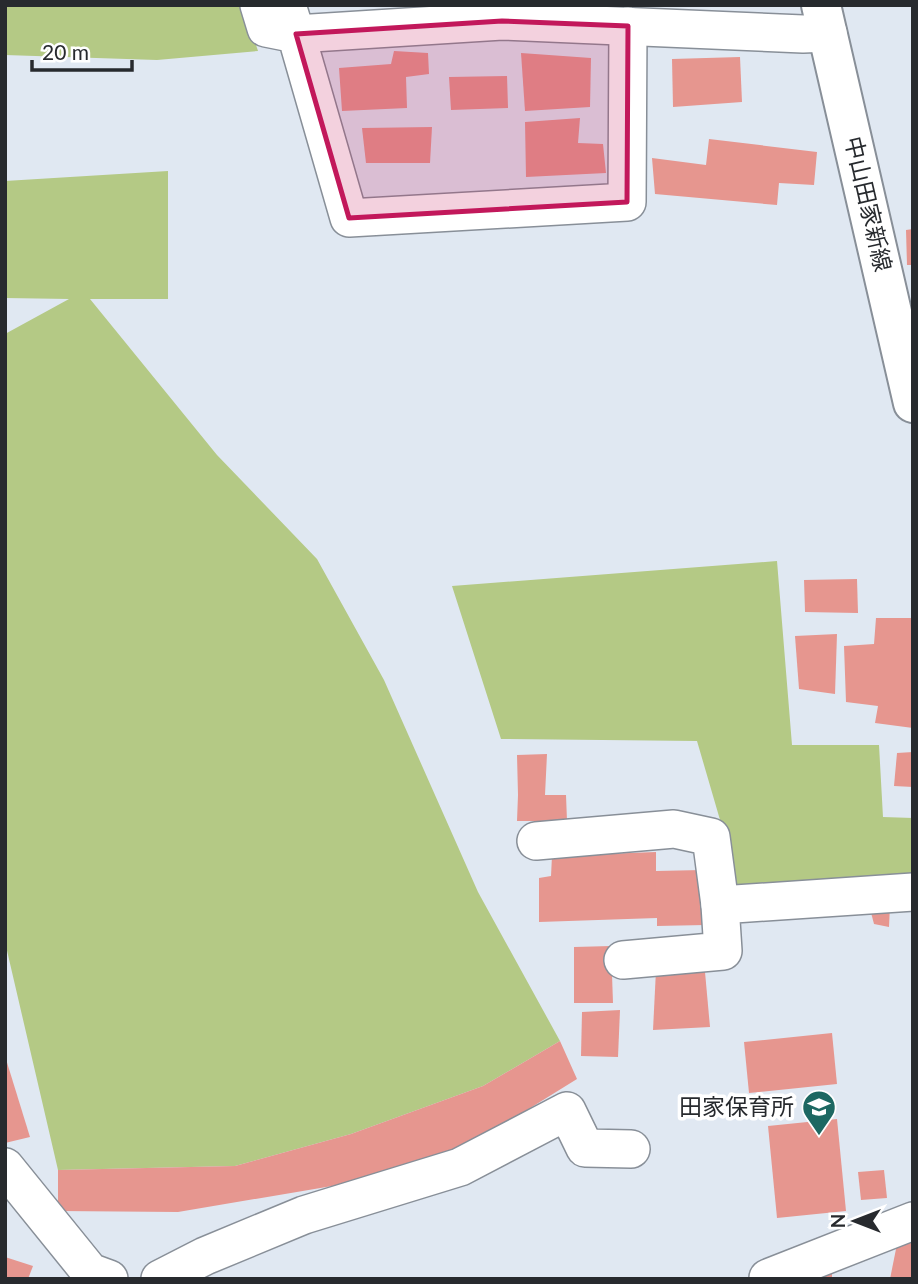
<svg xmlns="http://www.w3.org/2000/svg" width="918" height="1284" viewBox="0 0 918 1284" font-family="Lato,'Noto Sans JP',sans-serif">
<rect width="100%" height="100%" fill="#e0e8f2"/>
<g fill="#b4c985">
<path d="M 5,5 L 243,5 L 258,51 L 157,60 L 5,55 Z"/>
<path d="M 168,171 L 168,299 L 90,299 L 217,455 L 317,559 L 384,680 L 478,892 L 560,1041 L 483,1086 L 351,1134 L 235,1166 L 58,1170 L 5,942 L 5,334 L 69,299 L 5,298 L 5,181 Z"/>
<path d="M 777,561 L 792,745 L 879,745 L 883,817 L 913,818 L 913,878 L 735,888 L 725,837 L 697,741 L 501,739 L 452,586 Z"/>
</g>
<g fill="#e6968f">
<path d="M 394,51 L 428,53 L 429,74 L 406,77 L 407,108 L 342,111 L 339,68 L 391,64 Z"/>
<path d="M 521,53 L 591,58 L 590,107 L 525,111 Z"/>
<path d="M 740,57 L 742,102 L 673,107 L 672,59 Z"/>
<path d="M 507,76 L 508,108 L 451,110 L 449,77 Z"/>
<path d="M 580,118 L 578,143 L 603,144 L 606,173 L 526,177 L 525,122 Z"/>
<path d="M 432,127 L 430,163 L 366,163 L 362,128 Z"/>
<path d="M 709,139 L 817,152 L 814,185 L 779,183 L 777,205 L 655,194 L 652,158 L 706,165 Z"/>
<path d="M 913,229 L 913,265 L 907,265 L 906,230 Z"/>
<path d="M 857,579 L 858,613 L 805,612 L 804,580 Z"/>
<path d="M 876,618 L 913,618 L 913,728 L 875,723 L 878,706 L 846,702 L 844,646 L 874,644 Z"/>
<path d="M 837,634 L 835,694 L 799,689 L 795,636 Z"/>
<path d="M 913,752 L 913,787 L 894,786 L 897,753 Z"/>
<path d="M 547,754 L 545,795 L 566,795 L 567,821 L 517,821 L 518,795 L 517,755 Z"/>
<path d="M 656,852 L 656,871 L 702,870 L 705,925 L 657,926 L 657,918 L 539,922 L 539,878 L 551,876 L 552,856 Z"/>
<path d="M 869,905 L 890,905 L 889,927 L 874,924 Z"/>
<path d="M 611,946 L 613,1003 L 574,1003 L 574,947 Z"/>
<path d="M 656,970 L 705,972 L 710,1027 L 653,1030 Z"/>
<path d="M 620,1010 L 618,1057 L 581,1056 L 582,1012 Z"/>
<path d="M 832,1033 L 837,1084 L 749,1093 L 744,1042 Z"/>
<path d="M 560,1041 L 577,1079 L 474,1143 L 344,1184 L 178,1212 L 58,1211 L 58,1170 L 235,1166 L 351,1134 L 483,1086 Z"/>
<path d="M 5,1056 L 30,1137 L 5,1143 Z"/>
<path d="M 837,1119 L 846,1211 L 777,1218 L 768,1126 Z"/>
<path d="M 884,1170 L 887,1198 L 861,1200 L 858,1172 Z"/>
<path d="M 913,1231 L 913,1279 L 890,1279 L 898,1239 Z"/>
<path d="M 5,1257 L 33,1266 L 28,1279 L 5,1279 Z"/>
<path d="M 832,1273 L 832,1279 L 798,1279 Z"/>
</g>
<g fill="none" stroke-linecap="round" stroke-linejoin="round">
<g stroke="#888f98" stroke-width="40">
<g id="street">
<path d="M 259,5 L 266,28 L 296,34 L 349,218 L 627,202 L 628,26"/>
<path d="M 287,5 L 296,34 L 502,21 L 803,34 L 828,33"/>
<path d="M 536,841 L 674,829 L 711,837 L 720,905"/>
<path d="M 623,960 L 723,951 L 720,905 L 913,892"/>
<path d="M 5,1167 L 90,1272 L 109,1279"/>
<path d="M 768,1278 L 913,1221"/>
<path d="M 160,1279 L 205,1256 L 304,1215 L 460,1167 L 567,1111 L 585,1148 L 631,1149"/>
</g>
</g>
<g stroke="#888f98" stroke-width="42">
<path id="secondary" d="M 821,5 L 913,403"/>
</g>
<use href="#street" stroke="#fff" stroke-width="37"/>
<use href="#secondary" stroke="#fff" stroke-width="38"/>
</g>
<path fill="#c2185b" fill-opacity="0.2" stroke="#c2185b" stroke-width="5" stroke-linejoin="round" d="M 502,21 L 628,26 L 627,202 L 349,218 L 296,34 Z"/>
<defs>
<g id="school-pin" transform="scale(1.75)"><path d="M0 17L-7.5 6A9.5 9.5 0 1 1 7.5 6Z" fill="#1d6862" stroke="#fff"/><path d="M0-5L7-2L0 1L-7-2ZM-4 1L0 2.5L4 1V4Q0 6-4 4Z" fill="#fff"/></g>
</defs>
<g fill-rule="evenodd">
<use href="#school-pin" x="819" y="1107"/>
</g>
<g text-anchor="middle" stroke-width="7" stroke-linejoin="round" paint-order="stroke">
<g font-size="23" fill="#272a2e" stroke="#fff">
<text transform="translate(868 204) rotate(77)" y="8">中山田家新線</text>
</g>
<g font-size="23" fill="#272a2e" stroke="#fff" text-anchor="end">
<text x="794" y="1115">田家保育所</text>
</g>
</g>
<rect width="918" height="1284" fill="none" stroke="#272a2e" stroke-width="14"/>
<g transform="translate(855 1221) rotate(270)" stroke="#ffffff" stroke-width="5" paint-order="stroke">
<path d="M0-5L12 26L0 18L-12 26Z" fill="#272a2e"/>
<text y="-10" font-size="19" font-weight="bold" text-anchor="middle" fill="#272a2e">N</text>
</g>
<path d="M32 60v10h100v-10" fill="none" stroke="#272a2e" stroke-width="3.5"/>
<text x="42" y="60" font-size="21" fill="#272a2e" stroke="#ffffff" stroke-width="5" paint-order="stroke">20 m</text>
</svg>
